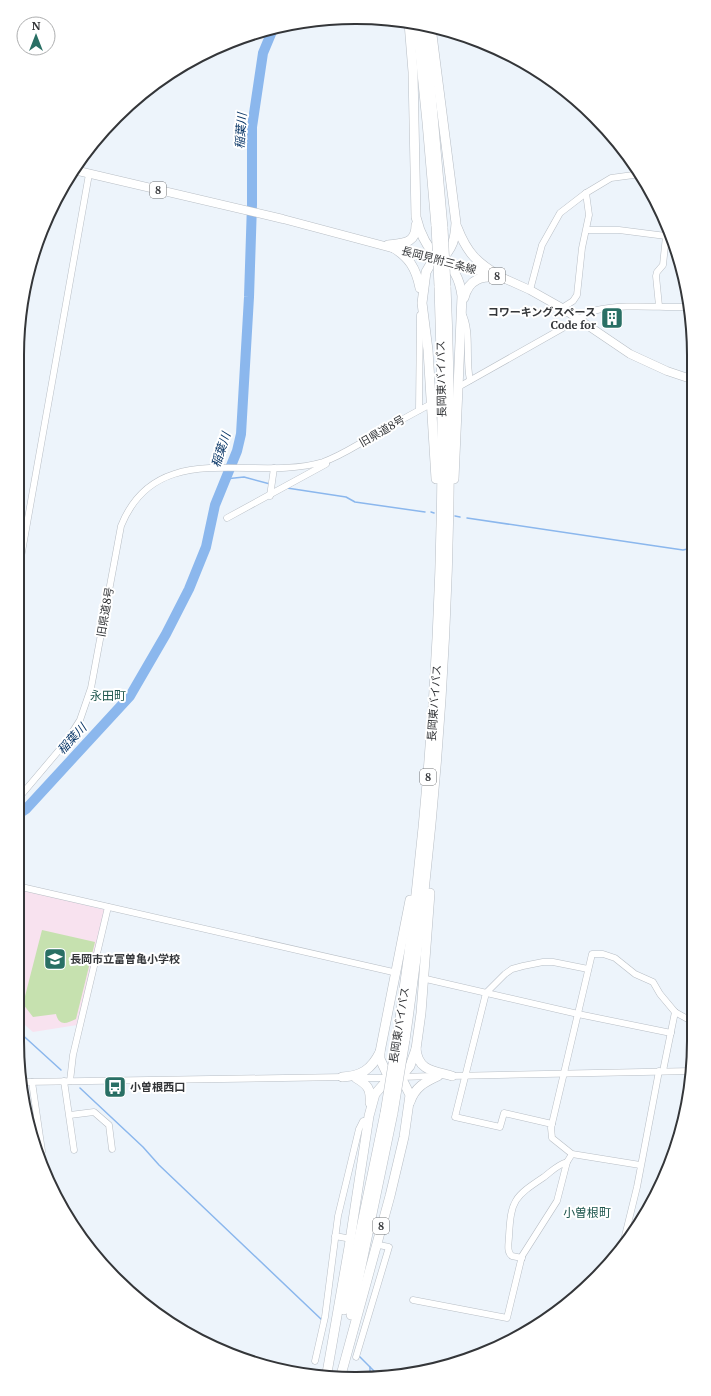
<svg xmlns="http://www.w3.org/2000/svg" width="711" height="1396" viewBox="0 0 711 1396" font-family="Merriweather,'Noto Sans JP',serif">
<rect width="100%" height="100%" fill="#edf4fb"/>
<path fill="#f8e2ef" d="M 17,888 L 105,910 L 77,1025 L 33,1032 L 17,1018 Z"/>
<path fill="#c6e1af" d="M 42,930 L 95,942 L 76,1019 C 66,1024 59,1026 56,1014 L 33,1017 L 23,1004 Z"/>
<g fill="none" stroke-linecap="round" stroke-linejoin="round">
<g stroke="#8bb7ed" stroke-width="1.5">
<path d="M 225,479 L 244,477 L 270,484"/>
<path d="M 287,488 L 346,497 L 355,502 L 425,512"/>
<path d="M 431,512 L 434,513"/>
<path d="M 455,516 L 460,517"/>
<path d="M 467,518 L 649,545 L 683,550 L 692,548"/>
<path d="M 17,1030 L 61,1070"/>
<path d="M 80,1088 L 143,1147 L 159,1165 L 322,1320"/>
<path d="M 358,1355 L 381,1378"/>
<path d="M 370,1367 L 370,1378"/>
</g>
<path stroke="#8bb7ed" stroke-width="10" d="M 17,815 L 26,809 L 130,696 L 166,634 L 189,589 L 206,547 L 215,505 L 237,451 L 241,434 L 249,297 L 252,204 L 252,127 L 263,53 L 273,29"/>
<g stroke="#b8bec5" stroke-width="7">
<g id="minor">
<path d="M 587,230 L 619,230 L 666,236 L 669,230"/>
<path d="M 530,290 L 542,245 L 560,213 L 586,193 L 611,178 L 641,174"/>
<path d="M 659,306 L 656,276 L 657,272 L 663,265 L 666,236"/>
<path d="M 562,308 L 573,301 L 577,295 L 582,248 L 589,215 L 586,193"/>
<path d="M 462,313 C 472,332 465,358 470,380"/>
<path d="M 462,385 L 593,311 C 625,303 658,308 690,307"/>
<path d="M 419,410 L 420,315"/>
<path d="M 270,496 L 274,468"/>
<path d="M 227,518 L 326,464"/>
<path d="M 17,580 L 89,174"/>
<path d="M 17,800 L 66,742 L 80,720 L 91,688 L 121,526 C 157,436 253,483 323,462 C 338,457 352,448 366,440 C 387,428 408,416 429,405"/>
<path d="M 17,886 L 393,972"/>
<path d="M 426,979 L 578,1014 L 671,1033"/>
<path d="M 663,1071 L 675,1012"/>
<path d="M 450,1076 L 692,1071"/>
<path d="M 400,1077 L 434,1076"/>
<path d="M 356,1078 L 390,1078"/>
<path d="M 64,1081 L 74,1150"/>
<path d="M 70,1081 L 73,1055 L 108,907"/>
<path d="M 24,1082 L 344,1077"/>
<path d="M 32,1082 L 42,1151"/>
<path d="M 70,1115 L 94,1112 L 109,1125 L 112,1149"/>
<path d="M 552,1124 L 504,1113 L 500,1127 L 455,1117 L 486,993 L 505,974 L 512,969 L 523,966 L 543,962 L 553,962 L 588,969"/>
<path d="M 640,1165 L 572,1154 L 552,1138 L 551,1128 L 592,954 L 603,954 L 615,958 L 635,974 L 653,982 L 660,994 L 675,1012 L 693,1022"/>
<path d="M 335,1236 L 346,1238"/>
<path d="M 624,1240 L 637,1187 L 659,1071"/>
<path d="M 522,1258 L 512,1256 C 506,1252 509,1242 509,1236 C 511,1200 514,1197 544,1177 C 552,1171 557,1165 567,1162"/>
<path d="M 413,1300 L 507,1318 L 522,1256 L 557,1201 L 567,1162 L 572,1154"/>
<path d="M 356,1357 L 389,1247 L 379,1245"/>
<path d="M 315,1361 L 325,1317 L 338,1216 L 359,1129 L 363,1121 L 368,1121"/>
</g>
</g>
<g stroke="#b8bec5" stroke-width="9">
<path id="major" d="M 74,170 L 283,219 L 501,277 L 530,290 L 562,308 L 630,354 L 667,371 L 691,379"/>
</g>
<g stroke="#b8bec5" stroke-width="10">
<g id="highway">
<path d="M 409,23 L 413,72 L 416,217 C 420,234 426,247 439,259 L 430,265 L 426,272 L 422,303 L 428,350 L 436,479"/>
<path d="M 417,24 L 427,122 L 436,226"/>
<path d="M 425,26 L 443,228"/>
<path d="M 431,27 L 456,223 C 455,239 453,248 441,260 C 455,267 460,281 462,296 L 454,479"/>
<path d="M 457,227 C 467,253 477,263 501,277"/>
<path d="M 388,245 C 403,243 416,244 416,225"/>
<path d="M 392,247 C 409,257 416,268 420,288"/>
<path d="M 464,298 C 469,278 482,276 500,277"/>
<path d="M 397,1039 C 434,790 449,538 439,286"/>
<path d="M 405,1040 C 441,791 457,538 446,286"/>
<path d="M 416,1049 C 418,1071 434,1071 452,1076"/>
<path d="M 342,1077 C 361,1076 371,1070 380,1052"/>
<path d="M 356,1078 C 368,1085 371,1089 370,1103"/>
<path d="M 410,1102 C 415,1087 425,1082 438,1076"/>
<path d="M 344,1310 L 385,1113"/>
<path d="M 351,1315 L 393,1113"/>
<path d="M 327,1373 L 349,1247 L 369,1116 L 375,1094 L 389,1078 L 380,1059 L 380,1052 L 410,900"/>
<path d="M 341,1375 L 390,1196 L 404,1137 L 410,1095 L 401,1077 L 410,1066 L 416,1049 L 421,1013 L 430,893"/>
</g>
</g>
<use href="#minor" stroke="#fff" stroke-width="6"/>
<use href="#major" stroke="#fff" stroke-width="8"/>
<use href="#highway" stroke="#fff" stroke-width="9"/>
<g stroke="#b8bec5" stroke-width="10" stroke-linecap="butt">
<g id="highway-bridge">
<path d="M 436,226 L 439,286"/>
<path d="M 443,228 L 446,286"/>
<path d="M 385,1113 L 397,1039"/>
<path d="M 393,1113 L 405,1040"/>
</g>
</g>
<use href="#highway-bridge" stroke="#fff" stroke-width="9"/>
</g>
<defs>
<g id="building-square" transform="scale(1.15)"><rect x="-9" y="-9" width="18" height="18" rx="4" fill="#296f64" stroke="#fff"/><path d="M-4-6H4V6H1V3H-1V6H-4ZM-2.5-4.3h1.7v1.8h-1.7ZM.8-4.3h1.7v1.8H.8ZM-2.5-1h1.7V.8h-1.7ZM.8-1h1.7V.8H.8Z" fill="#fff"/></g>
<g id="school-square" transform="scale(1.15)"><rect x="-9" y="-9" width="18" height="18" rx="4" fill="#296f64" stroke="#fff"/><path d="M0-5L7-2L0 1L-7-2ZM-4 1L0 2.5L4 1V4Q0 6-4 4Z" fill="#fff"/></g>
<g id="bus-square" transform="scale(1.15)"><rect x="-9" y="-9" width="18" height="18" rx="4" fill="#296f64" stroke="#fff"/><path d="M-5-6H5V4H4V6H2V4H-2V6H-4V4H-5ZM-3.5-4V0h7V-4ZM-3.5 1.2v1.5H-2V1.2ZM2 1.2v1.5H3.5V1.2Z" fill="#fff"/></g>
</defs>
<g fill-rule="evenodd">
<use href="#building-square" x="612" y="318"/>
<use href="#school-square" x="55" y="959"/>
<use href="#bus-square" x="115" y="1087"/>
</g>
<g text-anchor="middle" stroke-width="4" stroke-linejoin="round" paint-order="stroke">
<g fill="#fff" stroke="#717274" stroke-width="1">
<rect x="150" y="182" width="16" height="16" rx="3"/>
<rect x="489" y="268" width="16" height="16" rx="3"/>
<rect x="420" y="769" width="16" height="16" rx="3"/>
<rect x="373" y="1218" width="16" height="16" rx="3"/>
</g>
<g font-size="10" font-weight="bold" fill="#343639">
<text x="158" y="194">8</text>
<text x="497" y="280">8</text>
<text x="428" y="781">8</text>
<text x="381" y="1230">8</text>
</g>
<g font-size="11" fill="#343639" stroke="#fff">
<text transform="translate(439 260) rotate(15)" y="4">長岡見附三条線</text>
<text transform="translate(441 379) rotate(-91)" y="4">長岡東バイパス</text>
<text transform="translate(382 431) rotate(-30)" y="4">旧県道8号</text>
<text transform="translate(105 612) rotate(-80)" y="4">旧県道8号</text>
<text transform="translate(434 703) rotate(-86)" y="4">長岡東バイパス</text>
<text transform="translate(399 1025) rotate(-81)" y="4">長岡東バイパス</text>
</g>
<g font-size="11" font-weight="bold" fill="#343639" stroke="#fff" text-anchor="start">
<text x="596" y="316" text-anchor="end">コワーキングスペース<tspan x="596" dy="13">Code for</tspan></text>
<text x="70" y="963">長岡市立富曽亀小学校</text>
<text x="130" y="1091">小曽根西口</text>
</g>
<g font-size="12" font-style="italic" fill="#093667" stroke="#fff">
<text transform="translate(241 131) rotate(-86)" y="4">稲葉川</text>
<text transform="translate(221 450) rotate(-72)" y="4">稲葉川</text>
<text transform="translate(72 739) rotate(-47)" y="4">稲葉川</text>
</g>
<g font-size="12" fill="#1d554c" stroke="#fff">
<text x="108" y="700">永田町</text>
<text x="587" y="1217">小曽根町</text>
</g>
</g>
<path d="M0 0H711V1396H0ZM355 24H356A331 331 0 0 1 687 355V1041A331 331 0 0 1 356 1372H355A331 331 0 0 1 24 1041V355A331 331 0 0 1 355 24Z" fill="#fff" fill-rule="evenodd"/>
<path fill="none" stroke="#343639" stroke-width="2" d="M355 24H356A331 331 0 0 1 687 355V1041A331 331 0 0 1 356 1372H355A331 331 0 0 1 24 1041V355A331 331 0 0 1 355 24Z"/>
<g transform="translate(36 36)"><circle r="19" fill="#ffffff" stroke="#aeafb0"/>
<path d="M0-3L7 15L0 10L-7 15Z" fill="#296f64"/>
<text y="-6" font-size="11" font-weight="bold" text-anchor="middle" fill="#343639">N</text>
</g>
</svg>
